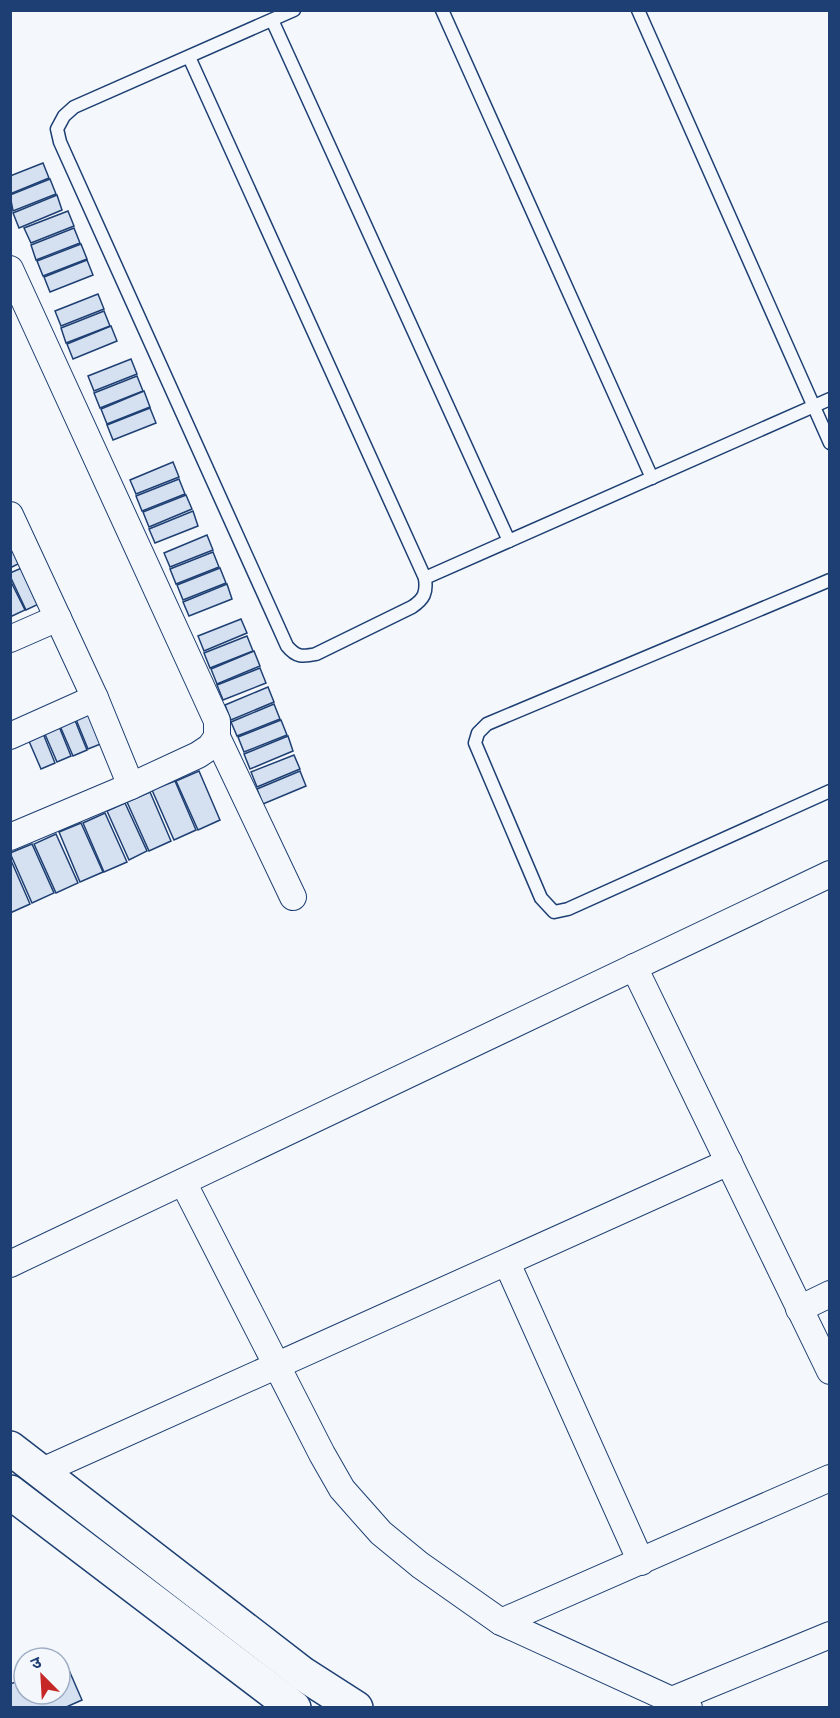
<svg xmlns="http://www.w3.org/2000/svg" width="840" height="1718" viewBox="0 0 840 1718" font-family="Montserrat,'Noto Sans Devanagari',sans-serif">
<rect width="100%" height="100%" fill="#f4f7fb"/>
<g fill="#d5e0f0" stroke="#1d3f73" stroke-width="1.5">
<path d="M 43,163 L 49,178 L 10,194 L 10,176 Z"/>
<path d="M 50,179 L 56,194 L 13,211 L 10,195 Z"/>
<path d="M 57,195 L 62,210 L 19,228 L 13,213 Z"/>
<path d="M 68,211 L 74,226 L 31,243 L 24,228 Z"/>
<path d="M 74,228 L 80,243 L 36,260 L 31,245 Z"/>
<path d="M 81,244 L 87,259 L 43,276 L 37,261 Z"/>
<path d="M 87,260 L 93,275 L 50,292 L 44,277 Z"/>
<path d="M 98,294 L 104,309 L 61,326 L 55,311 Z"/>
<path d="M 104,311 L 110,326 L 66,343 L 61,328 Z"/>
<path d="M 111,326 L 117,341 L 73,359 L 67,344 Z"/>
<path d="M 131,359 L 137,374 L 94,391 L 88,376 Z"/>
<path d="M 137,376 L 143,391 L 100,408 L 94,393 Z"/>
<path d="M 144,391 L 150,407 L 107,424 L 101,409 Z"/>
<path d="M 150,408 L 156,423 L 113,440 L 107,425 Z"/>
<path d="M 173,462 L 179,477 L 136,494 L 130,480 Z"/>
<path d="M 179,479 L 185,494 L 142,511 L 136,496 Z"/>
<path d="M 186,495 L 192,509 L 149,527 L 143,512 Z"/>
<path d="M 193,511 L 198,526 L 155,543 L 149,529 Z"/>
<path d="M 207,535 L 213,550 L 170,567 L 164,553 Z"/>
<path d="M 10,539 L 22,562 L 10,568 Z"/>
<path d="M 213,552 L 219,567 L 176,584 L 170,569 Z"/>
<path d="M 24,567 L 41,603 L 26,610 L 10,576 L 10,573 Z"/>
<path d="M 220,568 L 226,583 L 183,600 L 177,585 Z"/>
<path d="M 10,580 L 25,610 L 10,617 Z"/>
<path d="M 227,584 L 232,599 L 189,616 L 183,602 Z"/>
<path d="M 241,619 L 247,633 L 204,651 L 198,636 Z"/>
<path d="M 247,636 L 253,651 L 210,668 L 204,653 Z"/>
<path d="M 254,651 L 260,666 L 217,684 L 211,669 Z"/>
<path d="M 260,668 L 266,683 L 223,700 L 217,685 Z"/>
<path d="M 268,687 L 274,702 L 231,720 L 225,705 Z"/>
<path d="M 274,704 L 280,719 L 237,736 L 231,722 Z"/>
<path d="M 88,706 L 103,743 L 88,749 L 73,712 Z"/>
<path d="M 72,713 L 87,750 L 73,756 L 57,719 Z"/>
<path d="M 56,719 L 71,756 L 57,762 L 41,725 Z"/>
<path d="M 281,720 L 287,735 L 244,752 L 238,737 Z"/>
<path d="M 40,726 L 55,763 L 41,769 L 25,732 Z"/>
<path d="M 288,736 L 293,751 L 250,769 L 244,754 Z"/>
<path d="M 294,755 L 300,769 L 257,787 L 251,772 Z"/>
<path d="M 199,771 L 220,820 L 198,830 L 176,781 Z"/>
<path d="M 300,771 L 306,786 L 263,804 L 257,789 Z"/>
<path d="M 175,781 L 196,830 L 174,840 L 152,790 Z"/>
<path d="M 150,792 L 171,841 L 149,851 L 127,802 Z"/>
<path d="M 125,803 L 147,851 L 129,860 L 107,811 Z"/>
<path d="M 105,813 L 127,862 L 104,872 L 83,823 Z"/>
<path d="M 81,823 L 103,872 L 80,882 L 59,832 Z"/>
<path d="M 56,834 L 78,883 L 56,893 L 34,844 Z"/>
<path d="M 32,844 L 54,893 L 32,903 L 10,853 Z"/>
<path d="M 10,858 L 30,904 L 10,913 Z"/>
<path d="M 65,1661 L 82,1700 L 64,1708 L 10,1708 L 10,1684 L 24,1679 L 24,1694 L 60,1694 L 60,1663 Z"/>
</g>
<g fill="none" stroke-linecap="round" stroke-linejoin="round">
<g stroke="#1d3f73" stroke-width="15">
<g id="service">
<path d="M 442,10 L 652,478"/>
<path d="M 638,10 L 830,443"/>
<path d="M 272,20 L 509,541"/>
<path d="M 189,57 L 425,578 C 427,593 424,599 412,607 L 316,654 C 302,657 296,657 287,646 L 60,142 L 57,129 L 64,116 L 74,107 L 294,10"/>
<path d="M 425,578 L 830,399"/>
<path d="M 830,580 L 487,724 L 478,733 L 475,743 L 541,898 L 554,912 L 568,909 L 830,791"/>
</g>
</g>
<g stroke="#1d3f73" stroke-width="28">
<g id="minor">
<path d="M 10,269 L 217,721 L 217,737 L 210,747 L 198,755 L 131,786 L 10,837"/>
<path d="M 10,515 L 95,698 L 131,786"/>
<path d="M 10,639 L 58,618"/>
<path d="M 10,736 L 95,698"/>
<path d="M 217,737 L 293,897"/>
<path d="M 634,967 L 830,1371"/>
<path d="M 183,1182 L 322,1454 L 342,1489 L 381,1533 L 420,1565 L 501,1622 L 689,1708"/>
<path d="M 507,1263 L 641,1562"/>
<path d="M 10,1264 L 830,874"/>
<path d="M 799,1309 L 830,1294"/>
<path d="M 42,1471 L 729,1162"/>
<path d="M 501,1622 L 830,1478"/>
<path d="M 672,1700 L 830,1635"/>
</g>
</g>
<g stroke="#1d3f73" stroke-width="36">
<g id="primary">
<path d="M 10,1448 L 303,1674 L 356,1708"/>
<path d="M 10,1492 L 294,1708"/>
</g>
</g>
<use href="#service" stroke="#f4f7fb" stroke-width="12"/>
<use href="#minor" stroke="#f4f7fb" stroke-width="26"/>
<use href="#primary" stroke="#f4f7fb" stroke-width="33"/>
</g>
<rect width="840" height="1718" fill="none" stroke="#1d3f73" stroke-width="24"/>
<g transform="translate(42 1676) rotate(336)"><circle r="28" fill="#f4f7fb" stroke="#9eadc5" stroke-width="1.5"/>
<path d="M0-4.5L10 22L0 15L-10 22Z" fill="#c62828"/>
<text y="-9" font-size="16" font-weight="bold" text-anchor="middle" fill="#1d3f73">उ</text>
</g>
</svg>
